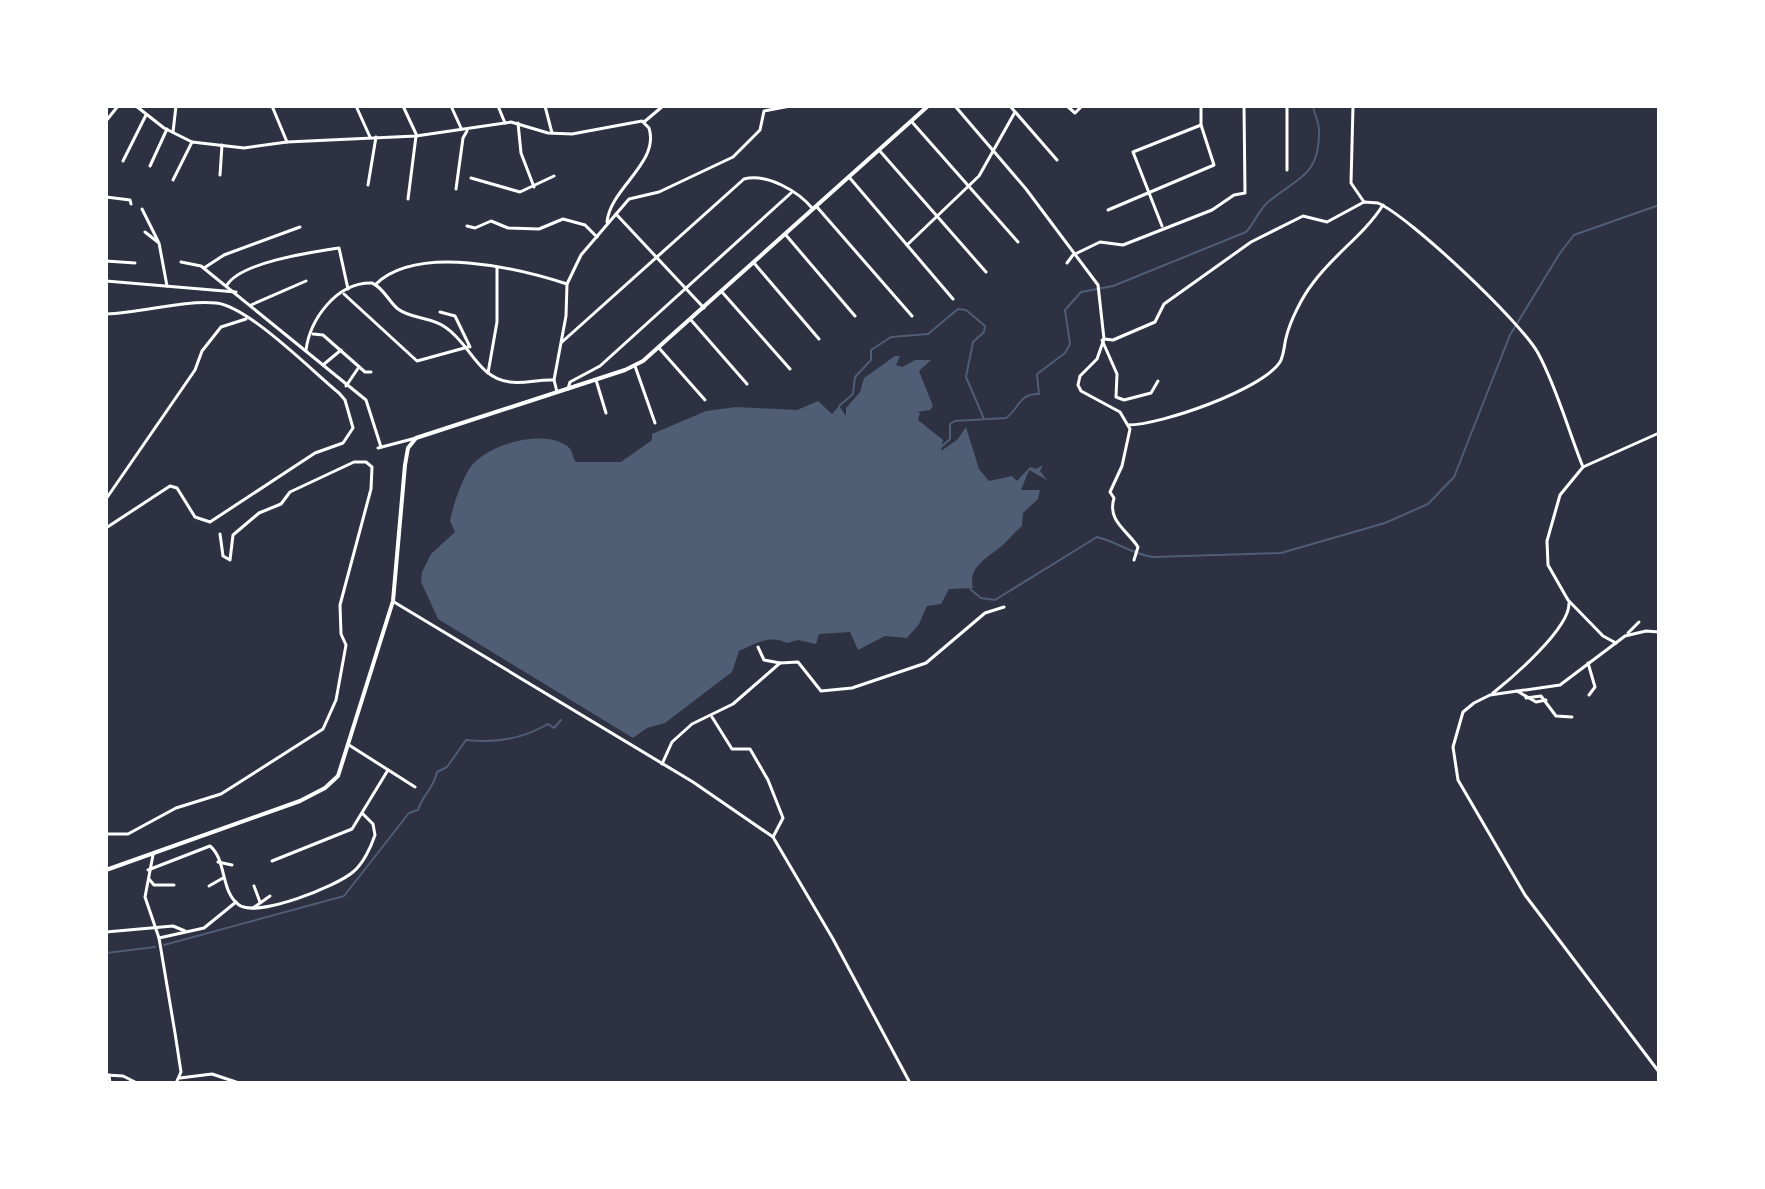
<svg xmlns="http://www.w3.org/2000/svg" width="1765" height="1189" viewBox="0 0 1765 1189" font-family="Rubik,sans-serif">
<rect width="100%" height="100%" fill="#2d3142"/>
<path fill="#4f5d75" d="M 895,356 L 900,356 L 896,365 L 902,367 L 915,360 L 931,360 L 919,371 L 933,406 L 930,410 L 917,412 L 920,413 L 918,420 L 943,440 L 941,451 L 958,439 L 966,427 L 979,469 L 989,481 L 1012,476 L 1017,481 L 1030,467 L 1036,469 L 1043,465 L 1040,471 L 1047,480 L 1029,470 L 1021,490 L 1040,490 L 1038,499 L 1023,513 L 1022,526 C 1013,533 1009,540 999,548 C 986,559 968,567 973,588 L 949,589 L 941,604 L 927,606 L 919,624 L 907,638 L 885,636 L 858,650 L 850,632 L 819,634 L 816,644 L 798,640 L 787,643 C 769,634 756,644 739,651 L 732,672 L 665,723 L 647,728 L 633,738 L 438,619 L 421,582 L 422,572 L 431,554 L 455,532 L 450,521 C 452,508 464,473 473,464 C 492,443 544,429 567,446 C 574,451 571,456 576,462 L 621,462 L 652,440 L 652,434 L 706,411 L 736,407 L 797,410 L 818,401 L 832,414 L 839,406 L 846,416 L 846,408 L 860,392 L 864,378 Z"/>
<g fill="none" stroke-linecap="round" stroke-linejoin="round">
<g stroke="#4f5d75" stroke-width="2">
<path d="M 839,406 L 853,394 L 855,377 L 871,360 L 871,350 L 891,337 L 928,334 L 958,309 L 966,310 L 985,326 L 984,332 L 973,342 L 966,377 L 984,419"/>
<path d="M 940,448 L 950,439 L 950,424 L 955,421 L 1006,418 C 1019,409 1019,393 1039,394 L 1037,374 L 1065,353 L 1070,344 L 1065,310 L 1081,292 L 1113,286 L 1246,232 C 1255,223 1257,212 1268,202 C 1298,177 1320,176 1319,130 C 1319,122 1314,114 1313,106"/>
<path d="M 970,589 L 981,598 L 995,600 L 1097,537 C 1118,542 1131,554 1153,557 L 1281,553 L 1385,523 L 1428,504 L 1454,477 L 1510,335 L 1560,253 L 1574,235 L 1659,205"/>
<path d="M 164,945 L 344,896 L 409,813 L 418,810 C 423,794 434,788 437,772 L 447,767 L 466,740 C 497,743 522,739 548,724 L 554,728 L 561,720"/>
<path d="M 106,953 L 155,947"/>
</g>
<g stroke="#fff" stroke-width="3">
<path d="M 136,106 L 164,128 L 192,142 L 244,148 L 287,142 L 416,136 L 511,122 L 548,133 L 572,134 L 642,121 L 649,128 C 660,163 610,188 607,222"/>
<path d="M 272,106 L 287,142"/>
<path d="M 356,106 L 370,137"/>
<path d="M 403,106 L 417,136"/>
<path d="M 451,106 L 461,128"/>
<path d="M 498,106 L 505,123"/>
<path d="M 545,106 L 552,133"/>
<path d="M 955,106 L 1026,189 L 1098,285 L 1104,339 L 1097,359 L 1080,376 L 1078,385 L 1081,391 L 1120,412 L 1130,429 L 1122,466 L 1110,492 L 1114,498 C 1107,521 1127,530 1138,547 L 1134,560"/>
<path d="M 1010,106 L 1057,160"/>
<path d="M 1067,106 L 1075,113 L 1082,106"/>
<path d="M 1287,106 L 1287,170"/>
<path d="M 1353,106 L 1351,183 L 1364,202"/>
<path d="M 106,121 L 118,106"/>
<path d="M 644,122 L 663,106"/>
<path d="M 912,122 L 1018,242"/>
<path d="M 518,123 L 521,153 L 534,187"/>
<path d="M 173,132 L 176,106"/>
<path d="M 879,150 L 986,272"/>
<path d="M 123,161 L 146,115"/>
<path d="M 150,166 L 167,129"/>
<path d="M 220,175 L 222,145"/>
<path d="M 849,177 L 953,299"/>
<path d="M 471,178 L 520,192 L 554,176"/>
<path d="M 173,180 L 192,142"/>
<path d="M 368,185 L 376,137"/>
<path d="M 456,189 L 463,138 L 467,131"/>
<path d="M 106,197 L 130,200 L 131,204"/>
<path d="M 408,199 L 416,136"/>
<path d="M 817,207 L 912,316"/>
<path d="M 142,209 L 158,241"/>
<path d="M 1108,210 L 1214,165 L 1201,125 L 1201,106"/>
<path d="M 616,214 L 704,308"/>
<path d="M 467,226 L 475,228 L 491,221 L 508,228 L 539,229 L 563,219 L 585,225 L 597,237"/>
<path d="M 1162,226 L 1133,152 L 1201,125"/>
<path d="M 145,232 L 159,243 L 167,286"/>
<path d="M 785,234 L 855,316"/>
<path d="M 907,245 L 979,176 L 1015,112"/>
<path d="M 106,261 L 135,263"/>
<path d="M 181,262 L 201,266 L 366,400 L 381,447"/>
<path d="M 754,263 L 819,339"/>
<path d="M 1067,263 L 1073,255 L 1100,242 L 1123,245 L 1212,210 L 1234,195 L 1245,193 L 1244,106"/>
<path d="M 204,268 L 224,255 L 300,227"/>
<path d="M 106,281 L 236,292"/>
<path d="M 376,284 C 418,244 517,268 567,284"/>
<path d="M 227,285 C 241,262 313,252 339,248 L 348,289"/>
<path d="M 722,292 L 790,369"/>
<path d="M 344,294 L 417,361 L 468,347"/>
<path d="M 251,305 L 306,281"/>
<path d="M 440,312 L 455,316 L 470,347"/>
<path d="M 106,314 C 142,313 181,300 216,303 C 248,306 312,371 339,393 L 345,400 L 353,428 L 343,443 L 315,453 L 210,522 L 195,517 L 177,488 L 170,486 L 106,528"/>
<path d="M 691,320 L 747,384"/>
<path d="M 313,334 L 323,335 L 365,372 L 371,372"/>
<path d="M 1104,339 L 1113,340 L 1155,322 L 1164,304 L 1251,242 L 1303,216 L 1327,222 L 1364,202 L 1378,203 C 1410,217 1521,322 1538,353 C 1557,388 1568,430 1583,467"/>
<path d="M 1102,340 L 1117,374 L 1116,397 L 1124,400 L 1151,393 L 1158,381"/>
<path d="M 562,342 L 744,179 C 767,173 798,191 813,209"/>
<path d="M 659,348 L 705,400"/>
<path d="M 306,350 C 310,320 336,282 372,283 C 384,288 388,301 398,309 C 411,319 431,317 445,327 C 470,343 478,379 510,382 C 525,384 539,379 554,380"/>
<path d="M 323,365 L 341,350"/>
<path d="M 635,366 L 655,423"/>
<path d="M 488,373 L 497,322 L 497,267"/>
<path d="M 596,380 L 606,413"/>
<path d="M 346,386 L 359,367"/>
<path d="M 568,389 L 570,382 L 600,366 L 791,193"/>
<path d="M 557,392 L 554,380 L 566,316 L 567,284 L 581,255 L 629,199 L 659,192 L 733,157 L 760,130 L 764,111 L 790,106"/>
<path d="M 1128,425 C 1160,425 1262,390 1280,362 C 1284,355 1284,346 1286,338 C 1290,321 1302,297 1313,283 C 1334,254 1364,235 1383,205"/>
<path d="M 378,448 L 416,438"/>
<path d="M 106,499 L 195,370 L 202,351 L 221,327 L 246,319"/>
<path d="M 394,602 L 693,782 L 773,837 L 833,939 L 910,1083"/>
<path d="M 1659,632 L 1646,631 L 1625,636 L 1560,685 L 1490,695 L 1474,703 L 1463,712 L 1453,747 L 1458,780 L 1525,895 L 1659,1072"/>
<path d="M 1628,633 L 1639,622"/>
<path d="M 1616,643 L 1603,636 L 1568,600 L 1548,565 L 1547,541 L 1560,495 L 1583,467 L 1659,433"/>
<path d="M 758,647 L 764,660 L 780,663"/>
<path d="M 1588,663 L 1595,687 L 1589,695"/>
<path d="M 1517,691 L 1536,702 L 1546,700"/>
<path d="M 1493,693 C 1512,678 1570,628 1569,603"/>
<path d="M 1526,698 L 1541,696 L 1556,716 L 1572,717"/>
<path d="M 712,717 L 732,749 L 750,749 L 768,780 L 783,818 L 773,837"/>
<path d="M 349,745 L 415,787"/>
<path d="M 662,764 L 672,742 L 692,724 L 733,704 L 780,663 L 798,662 L 821,691 L 852,688 L 926,663 L 985,613 L 1004,607"/>
<path d="M 106,834 L 128,834 L 176,808 L 221,794 L 323,729 L 336,700 L 346,645 L 341,634 L 340,605 L 371,489 L 372,467 L 366,462 L 354,462 L 290,492 L 281,504 L 259,513 L 233,535 L 230,560 L 223,556 L 220,534"/>
<path d="M 153,855 L 145,897 L 159,938 L 175,1033 L 181,1072 L 176,1083"/>
<path d="M 272,861 L 352,829 L 388,770"/>
<path d="M 218,862 L 232,865"/>
<path d="M 148,870 L 210,846 C 227,860 220,891 239,905 C 258,918 337,886 353,872 C 363,864 371,847 375,835 L 373,824 L 363,814"/>
<path d="M 149,879 L 154,885 L 174,885"/>
<path d="M 209,886 L 223,878"/>
<path d="M 254,886 L 260,902"/>
<path d="M 253,908 L 270,896"/>
<path d="M 106,932 L 173,926 L 185,931"/>
<path d="M 159,938 L 204,928 L 236,902"/>
<path d="M 106,1075 L 123,1076 L 137,1083"/>
<path d="M 109,1075 L 110,1083"/>
<path d="M 180,1078 L 212,1074 L 239,1083"/>
</g>
<path stroke="#fff" stroke-width="4" d="M 106,870 L 300,801 L 325,788 L 338,776 L 393,601 L 405,465 L 408,448 L 416,438 L 625,370 L 643,361 L 928,106"/>
</g>
<rect width="1765" height="1189" fill="none" stroke="#ffffff" stroke-width="216"/>
</svg>
